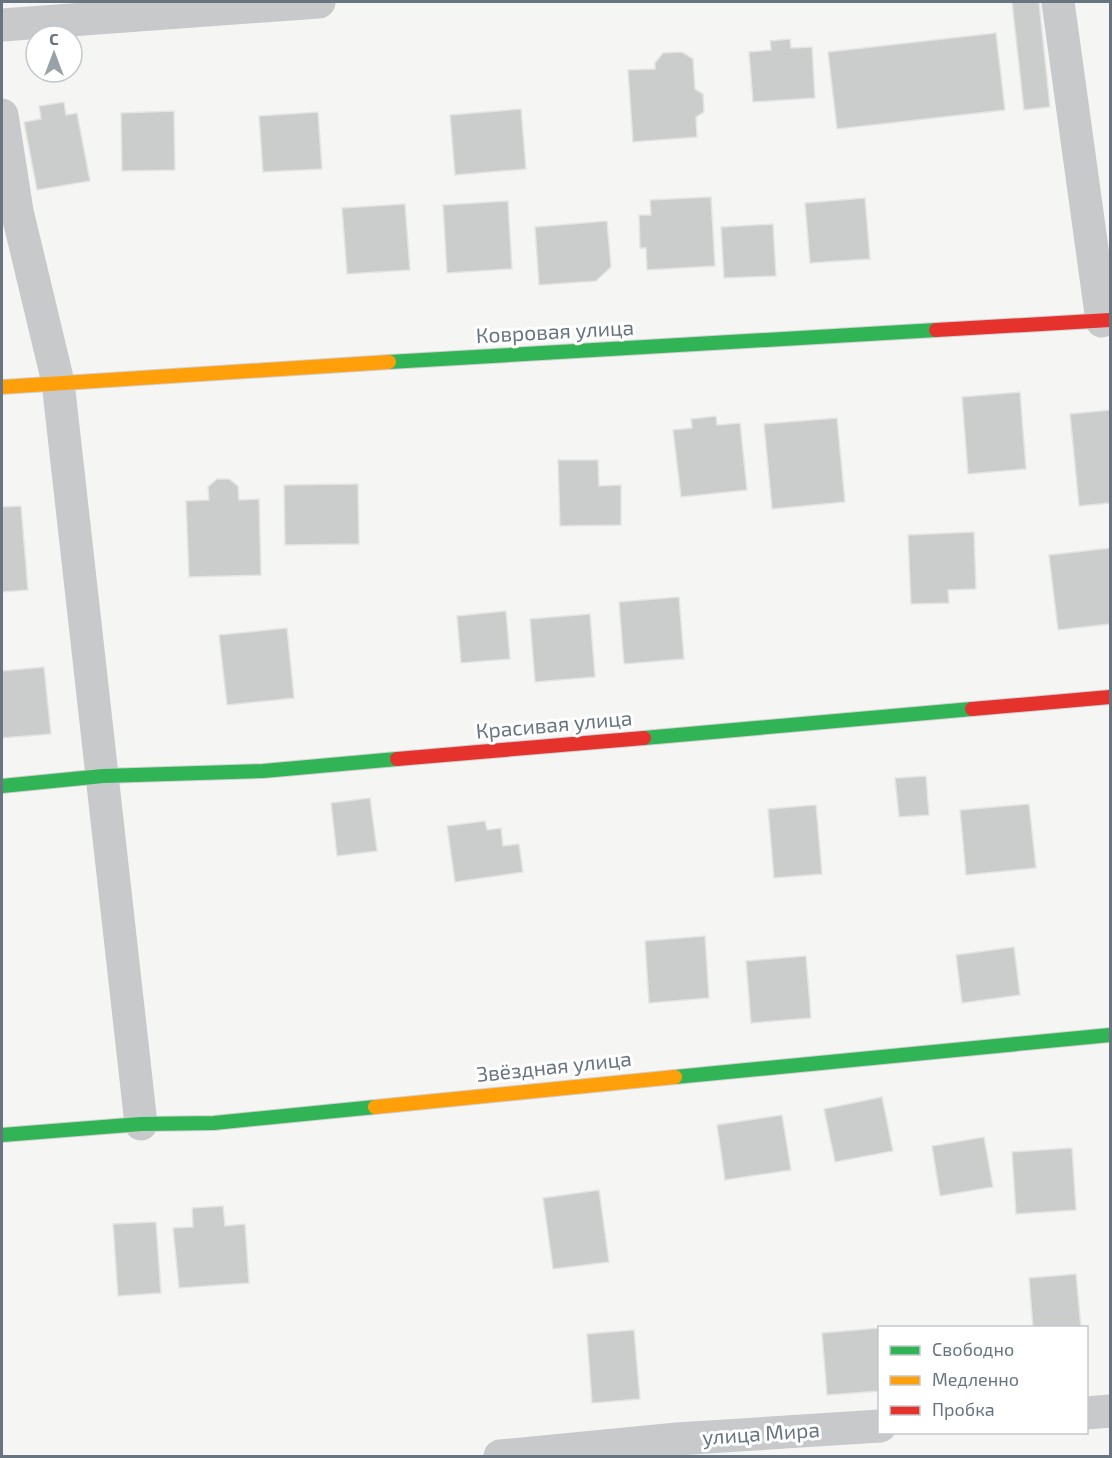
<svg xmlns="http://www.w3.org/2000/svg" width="1112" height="1458" viewBox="0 0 1112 1458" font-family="'Exo 2',sans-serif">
<rect width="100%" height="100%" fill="#f5f5f4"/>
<g fill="#cbcccc" stroke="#e4e4e4" stroke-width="1.5">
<path d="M 1012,2 L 1039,2 L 1050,107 L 1024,110 Z"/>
<path d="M 996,33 L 1005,110 L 837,129 L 828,52 Z"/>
<path d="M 790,39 L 791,48 L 812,47 L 815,98 L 753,102 L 749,52 L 771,50 L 770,41 Z"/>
<path d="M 682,52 L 693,59 L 695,89 L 703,94 L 704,112 L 696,117 L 697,137 L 633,142 L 628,70 L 655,69 L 655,63 L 663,53 Z"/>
<path d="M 64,102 L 66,115 L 77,113 L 90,181 L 37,190 L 24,122 L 41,119 L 39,106 Z"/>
<path d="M 521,109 L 526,169 L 455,175 L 450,115 Z"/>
<path d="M 174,111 L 175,170 L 122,171 L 121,113 Z"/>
<path d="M 318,112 L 322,169 L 263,172 L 259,116 Z"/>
<path d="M 711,197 L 715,266 L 647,270 L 646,248 L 640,248 L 639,215 L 651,215 L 650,200 Z"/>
<path d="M 865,198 L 870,259 L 810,263 L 805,203 Z"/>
<path d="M 508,201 L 512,269 L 447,273 L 443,205 Z"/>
<path d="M 405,204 L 410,270 L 347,274 L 342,208 Z"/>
<path d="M 607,221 L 611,267 L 596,281 L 539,285 L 535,227 Z"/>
<path d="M 773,224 L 776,276 L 724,278 L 721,227 Z"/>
<path d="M 1020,392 L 1026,469 L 968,474 L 962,397 Z"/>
<path d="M 1110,410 L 1110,503 L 1079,506 L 1070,414 Z"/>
<path d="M 716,416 L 717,425 L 740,423 L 747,490 L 681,497 L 673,430 L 692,428 L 691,419 Z"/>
<path d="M 837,418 L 845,502 L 772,509 L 764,424 Z"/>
<path d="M 558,460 L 598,460 L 599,486 L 621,485 L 621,525 L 560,526 Z"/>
<path d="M 217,479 L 229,479 L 238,486 L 239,500 L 259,499 L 261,575 L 189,577 L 186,501 L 209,500 L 208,487 Z"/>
<path d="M 358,484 L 359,544 L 285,545 L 284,485 Z"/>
<path d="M 21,506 L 28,590 L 2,592 L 2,507 Z"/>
<path d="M 974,532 L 976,589 L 948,590 L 949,603 L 911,604 L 908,535 Z"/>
<path d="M 1110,548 L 1110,624 L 1058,630 L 1049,555 Z"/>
<path d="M 679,597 L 684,659 L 624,664 L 619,602 Z"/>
<path d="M 506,611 L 510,659 L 461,663 L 457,616 Z"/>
<path d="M 590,614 L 595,677 L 535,682 L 530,619 Z"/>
<path d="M 287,628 L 294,698 L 227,705 L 219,635 Z"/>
<path d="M 44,667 L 51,734 L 2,738 L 2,671 Z"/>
<path d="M 926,776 L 929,815 L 899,817 L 895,778 Z"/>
<path d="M 370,798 L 377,851 L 337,856 L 331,803 Z"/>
<path d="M 1029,804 L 1036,868 L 966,875 L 960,810 Z"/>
<path d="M 816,805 L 822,874 L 774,878 L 768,809 Z"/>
<path d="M 485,821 L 487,830 L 501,828 L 503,846 L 519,844 L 523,872 L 455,882 L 447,826 Z"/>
<path d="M 705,936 L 709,998 L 649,1003 L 645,941 Z"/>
<path d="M 1014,947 L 1020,995 L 962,1003 L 956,955 Z"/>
<path d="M 806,956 L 811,1018 L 751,1023 L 746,961 Z"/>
<path d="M 882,1097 L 893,1151 L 835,1162 L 824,1109 Z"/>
<path d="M 782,1115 L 791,1170 L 725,1180 L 717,1125 Z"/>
<path d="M 984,1137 L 993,1187 L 940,1196 L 932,1146 Z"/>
<path d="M 1072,1148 L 1076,1210 L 1016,1214 L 1012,1152 Z"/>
<path d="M 599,1190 L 609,1262 L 553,1269 L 543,1198 Z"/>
<path d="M 223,1206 L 225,1226 L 245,1224 L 249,1283 L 179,1288 L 173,1228 L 193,1227 L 192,1208 Z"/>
<path d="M 156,1222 L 161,1293 L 118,1296 L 113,1224 Z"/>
<path d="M 1076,1274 L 1081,1328 L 1033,1328 L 1029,1278 Z"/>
<path d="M 880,1328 L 880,1391 L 827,1395 L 822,1333 Z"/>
<path d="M 634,1330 L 640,1399 L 592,1403 L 587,1334 Z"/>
</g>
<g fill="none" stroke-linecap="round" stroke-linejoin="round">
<g stroke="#d1d1d2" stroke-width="16">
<g id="fast">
<path d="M 389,362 L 936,330"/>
<path d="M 644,738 L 972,709"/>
<path d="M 2,786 L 103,776 L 263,771 L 397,759"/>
<path d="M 675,1077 L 1110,1035"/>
<path d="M 2,1135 L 141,1124 L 214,1123 L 375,1107"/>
</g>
</g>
<g stroke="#d1d1d2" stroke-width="16">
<g id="slow">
<path d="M 2,387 L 389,362"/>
<path d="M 375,1107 L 675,1077"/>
</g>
</g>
<g stroke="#d1d1d2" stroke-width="16">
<g id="jam">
<path d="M 936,330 L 1110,320"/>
<path d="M 972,709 L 1110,697"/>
<path d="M 397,759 L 644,738"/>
</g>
</g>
<g stroke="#c7c9ca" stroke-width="33">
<path d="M 1058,2 L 1102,321"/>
<path d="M 2,25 L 319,2"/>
<path d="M 2,115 L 17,211 L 58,382 L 141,1124"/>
<path d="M 1086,1413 L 1110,1411"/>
<path d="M 500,1456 L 677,1439 L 880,1426"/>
</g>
<use href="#fast" stroke="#30b455" stroke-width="14"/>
<use href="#slow" stroke="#ff9f0a" stroke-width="14"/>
<use href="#jam" stroke="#e5322d" stroke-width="14"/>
</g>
<g text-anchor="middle" stroke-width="6" stroke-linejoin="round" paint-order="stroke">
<g font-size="21" fill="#687581" stroke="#fff">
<text transform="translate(555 332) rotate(-3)" y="7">Ковровая улица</text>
<text transform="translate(554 725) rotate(-5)" y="7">Красивая улица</text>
<text transform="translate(554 1067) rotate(-6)" y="7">Звёздная улица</text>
<text transform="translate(761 1434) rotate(-4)" y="7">улица Мира</text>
</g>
</g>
<rect width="1112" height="1458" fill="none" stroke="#687581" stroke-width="6"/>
<rect x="878" y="1326" width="210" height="108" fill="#ffffff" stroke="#c3c8cd" stroke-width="1.5"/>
<rect x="890" y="1346" width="30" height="9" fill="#30b455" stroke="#c3c8cd" stroke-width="1.5"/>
<text x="932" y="1356" font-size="18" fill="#687581">Свободно</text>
<rect x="890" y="1376" width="30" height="9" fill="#ff9f0a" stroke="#c3c8cd" stroke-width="1.5"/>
<text x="932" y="1386" font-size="18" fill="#687581">Медленно</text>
<rect x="890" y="1406" width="30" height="9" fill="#e5322d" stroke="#c3c8cd" stroke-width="1.5"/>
<text x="932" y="1416" font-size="18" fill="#687581">Пробка</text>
<g transform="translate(54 54)"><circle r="28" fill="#ffffff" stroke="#c3c8cd" stroke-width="1.5"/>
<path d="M0-4.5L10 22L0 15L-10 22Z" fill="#99a2a9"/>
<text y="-9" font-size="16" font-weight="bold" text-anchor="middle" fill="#687581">С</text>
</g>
</svg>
